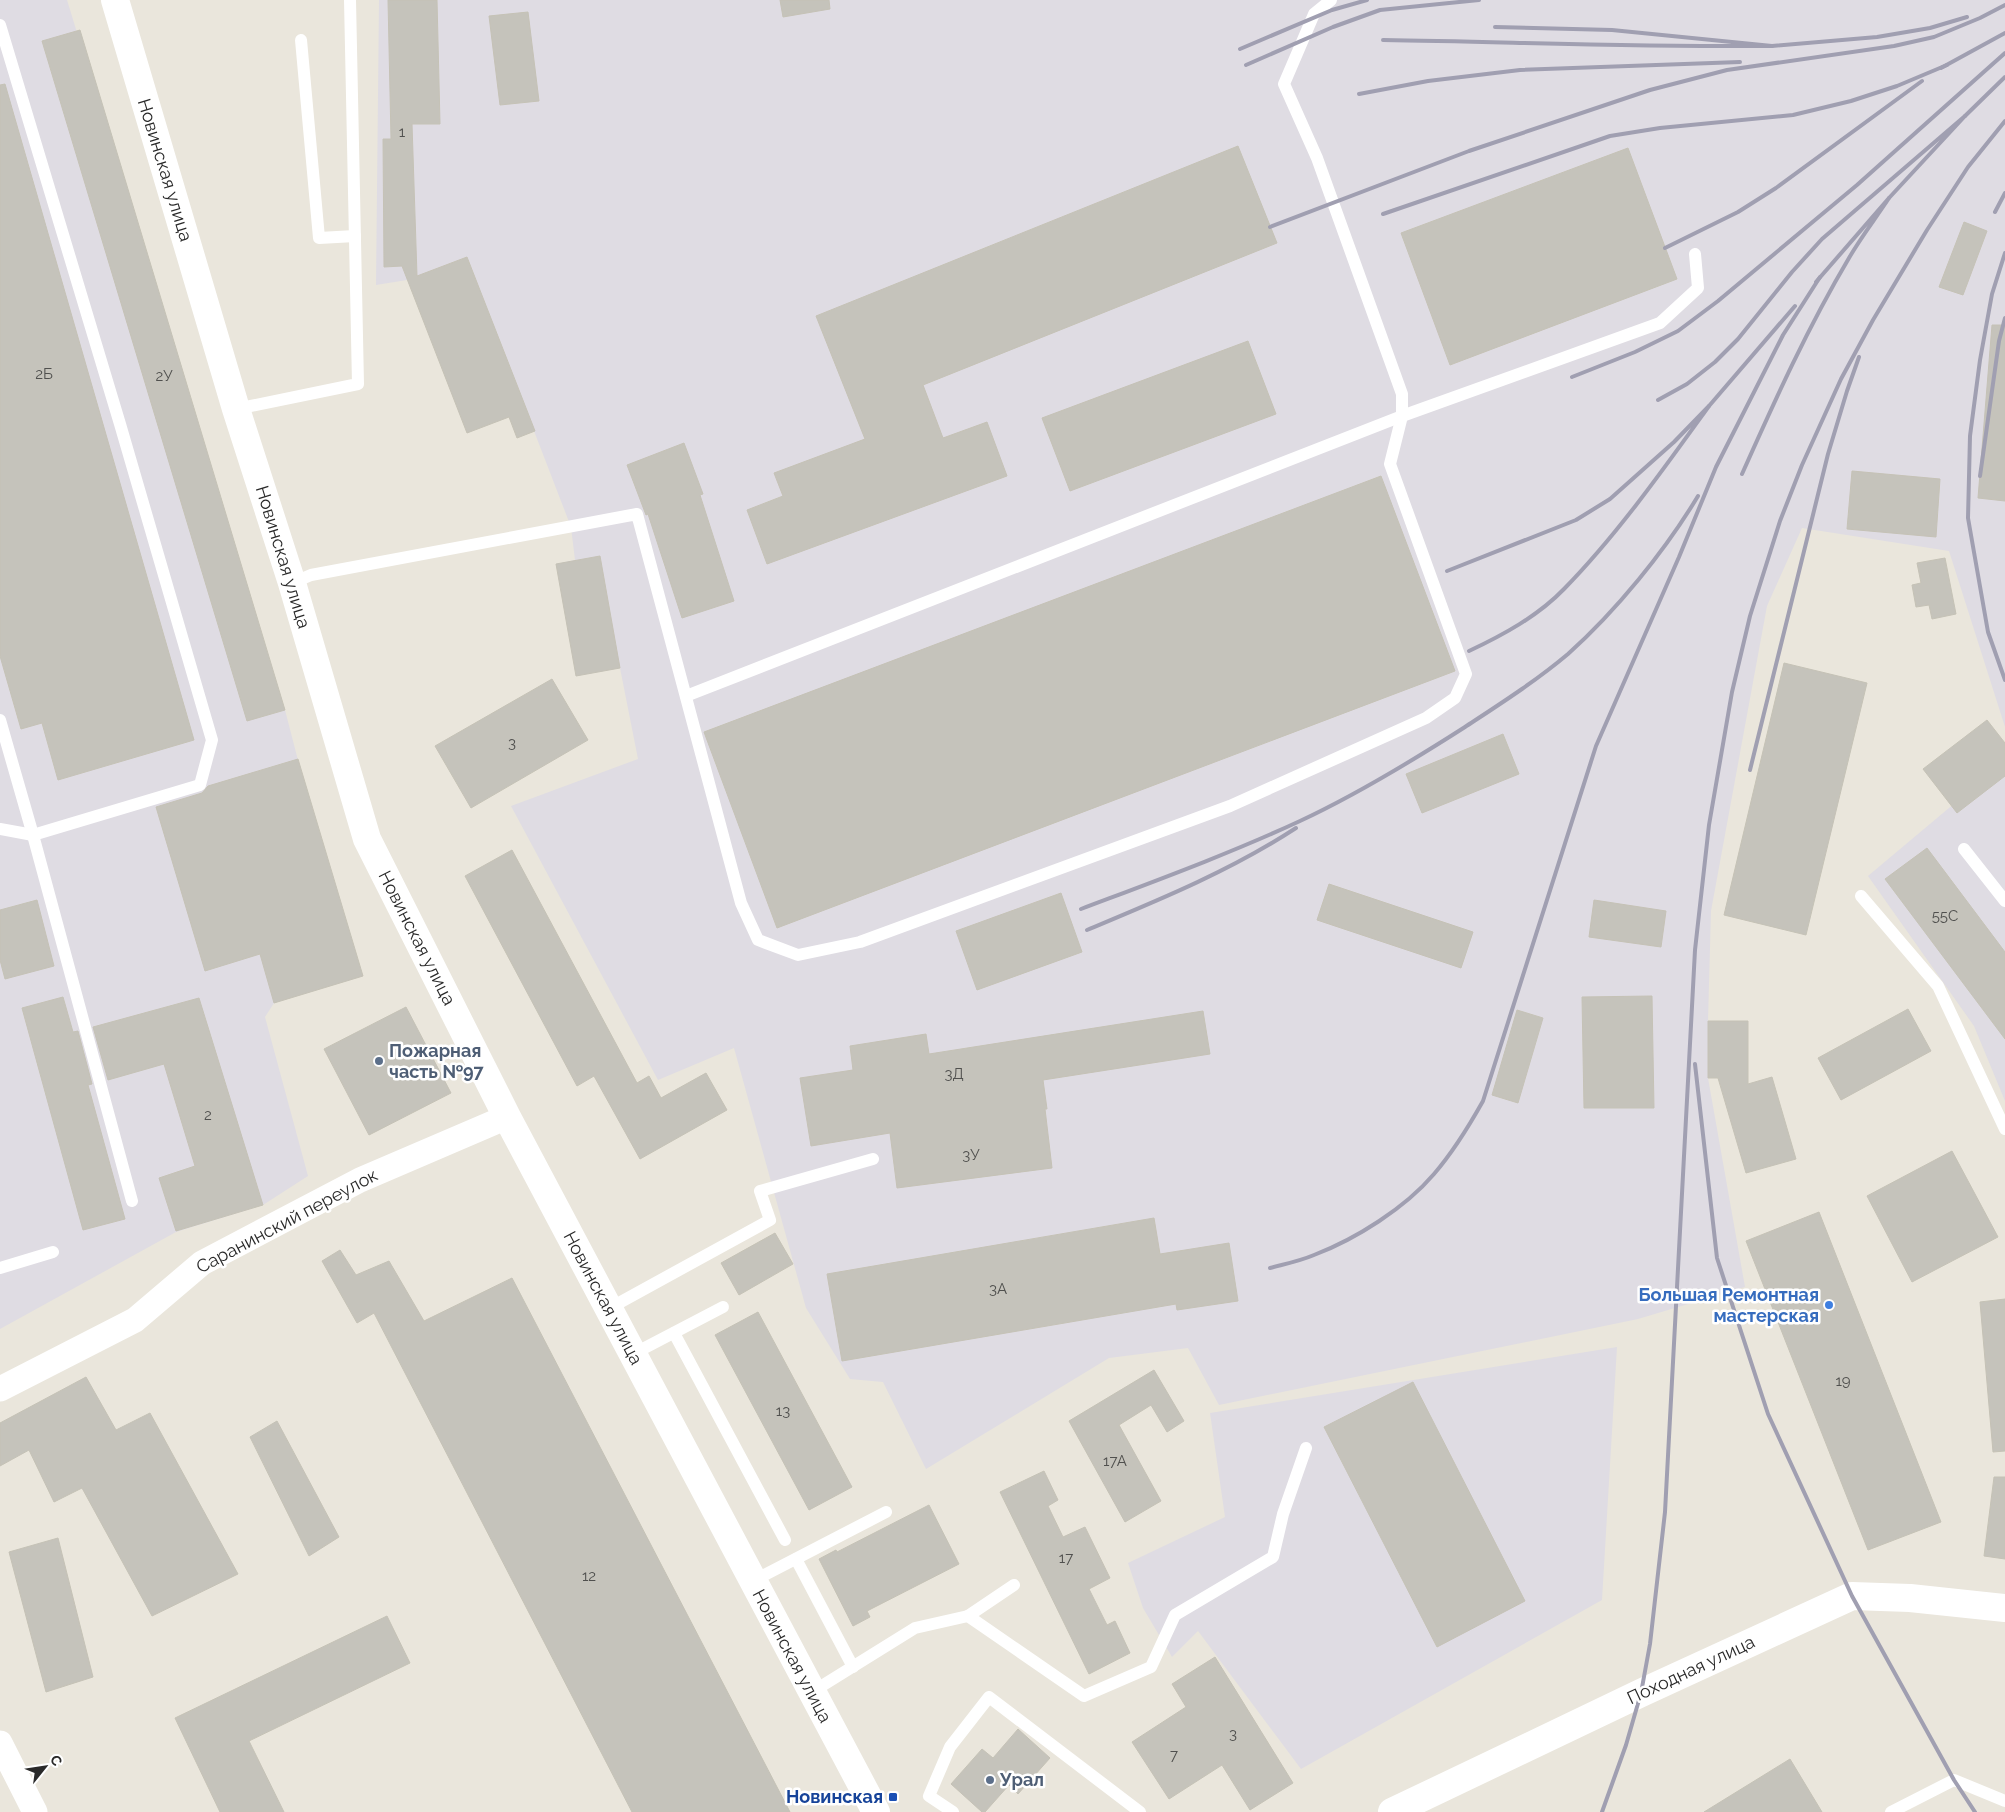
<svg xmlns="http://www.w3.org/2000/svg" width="2005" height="1812" viewBox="0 0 2005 1812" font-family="Raleway,sans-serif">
<rect width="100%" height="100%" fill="#eae6dc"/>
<g fill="#dfdce3">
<path d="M 0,0 L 67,0 L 285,710 L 329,880 L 363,976 L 274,1003 L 265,1017 L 308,1176 L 263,1205 L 176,1232 L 0,1329 Z"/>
<path d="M 379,0 L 2005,0 L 2005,727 L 1949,551 L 1802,528 L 1767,606 L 1711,911 L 1708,1021 L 1708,1078 L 1745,1287 L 1638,1319 L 1219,1405 L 1188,1348 L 1109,1358 L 926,1469 L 883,1382 L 850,1379 L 806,1308 L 734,1048 L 658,1080 L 511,806 L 638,759 L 620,668 L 576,676 L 556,564 L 575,560 L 571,527 L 467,257 L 407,280 L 376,285 Z"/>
<path d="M 2005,761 L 2005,1101 L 1974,1026 L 1868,876 Z"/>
<path d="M 1617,1347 L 1602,1600 L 1301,1769 L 1198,1631 L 1172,1657 L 1143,1608 L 1128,1563 L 1225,1517 L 1210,1413 Z"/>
</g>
<g fill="#c5c3bb" stroke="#c5c2b6">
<path d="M 388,0 L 437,0 L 440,124 L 412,124 L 417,276 L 467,257 L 535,431 L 517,438 L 509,417 L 467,433 L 402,266 L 384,267 L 383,139 L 391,139 Z"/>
<path d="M 780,0 L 829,0 L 830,9 L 783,17 Z"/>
<path d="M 528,12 L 539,101 L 500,105 L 489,16 Z"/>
<path d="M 80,30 L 285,710 L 247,721 L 42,41 Z"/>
<path d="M 5,84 L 194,740 L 58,780 L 42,723 L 21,729 L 0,656 L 0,85 Z"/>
<path d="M 1238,146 L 1277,243 L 923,385 L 943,438 L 987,422 L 1007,476 L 767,564 L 747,510 L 783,496 L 774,473 L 865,439 L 816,316 Z"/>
<path d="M 1628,148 L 1677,279 L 1450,365 L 1401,233 Z"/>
<path d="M 1964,222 L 1987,231 L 1963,295 L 1939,287 Z"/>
<path d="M 1992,325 L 2005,325 L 2005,501 L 1978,498 Z"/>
<path d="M 1248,341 L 1276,414 L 1070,491 L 1042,418 Z"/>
<path d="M 684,443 L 703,494 L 700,495 L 734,601 L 682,618 L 648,514 L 646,515 L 627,465 Z"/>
<path d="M 1852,471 L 1940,479 L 1936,537 L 1847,529 Z"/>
<path d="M 1381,476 L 1455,671 L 777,928 L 704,732 Z"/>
<path d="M 600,556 L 620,668 L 576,676 L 556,564 Z"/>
<path d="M 1945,558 L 1956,614 L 1932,619 L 1929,605 L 1916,607 L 1912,585 L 1921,583 L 1917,563 Z"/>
<path d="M 1784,663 L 1867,683 L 1806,935 L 1724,915 Z"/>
<path d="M 552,679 L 588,740 L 471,808 L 435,746 Z"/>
<path d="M 1987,720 L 2005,743 L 2005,776 L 1957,813 L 1923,769 Z"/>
<path d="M 1503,734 L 1519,774 L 1422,813 L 1406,774 Z"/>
<path d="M 298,759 L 363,976 L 274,1003 L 260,954 L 205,971 L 156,807 L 202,793 L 208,786 Z"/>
<path d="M 1927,848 L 2005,952 L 2005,1039 L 1885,879 Z"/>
<path d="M 512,850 L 637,1083 L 649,1076 L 661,1098 L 706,1073 L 727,1110 L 640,1159 L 594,1076 L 577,1086 L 465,876 Z"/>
<path d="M 1329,884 L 1473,932 L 1461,968 L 1317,920 Z"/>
<path d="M 1061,893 L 1082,952 L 977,990 L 956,931 Z"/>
<path d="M 37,900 L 54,966 L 5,979 L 0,960 L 0,910 Z"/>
<path d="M 1594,900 L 1666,911 L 1661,947 L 1589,937 Z"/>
<path d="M 1652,996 L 1654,1108 L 1584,1108 L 1582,997 Z"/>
<path d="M 63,997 L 73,1032 L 78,1031 L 92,1084 L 88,1085 L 125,1219 L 83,1230 L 22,1008 Z"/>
<path d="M 199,998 L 263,1205 L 176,1231 L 159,1178 L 195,1166 L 164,1064 L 108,1080 L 93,1027 Z"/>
<path d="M 406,1007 L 451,1093 L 369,1135 L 324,1049 Z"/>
<path d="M 1908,1009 L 1931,1051 L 1841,1100 L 1818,1058 Z"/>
<path d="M 1517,1010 L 1543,1018 L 1518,1103 L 1492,1095 Z"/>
<path d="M 1203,1011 L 1210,1054 L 1043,1080 L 1047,1109 L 1045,1109 L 1052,1168 L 897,1188 L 890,1133 L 811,1146 L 800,1078 L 853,1070 L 850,1046 L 926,1034 L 929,1054 Z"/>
<path d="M 1708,1021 L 1748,1021 L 1748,1084 L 1772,1077 L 1796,1159 L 1746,1173 L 1718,1078 L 1708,1078 Z"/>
<path d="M 1952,1151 L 1998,1237 L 1912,1282 L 1867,1196 Z"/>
<path d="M 1819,1212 L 1941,1522 L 1868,1550 L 1746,1241 Z"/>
<path d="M 1154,1218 L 1160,1254 L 1229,1243 L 1238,1301 L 1177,1310 L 1176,1304 L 842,1361 L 827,1274 Z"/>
<path d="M 775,1233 L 793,1264 L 739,1295 L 721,1263 Z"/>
<path d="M 340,1250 L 356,1275 L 389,1261 L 424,1321 L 512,1278 L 790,1812 L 632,1812 L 374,1313 L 357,1323 L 322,1261 Z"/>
<path d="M 2005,1299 L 2005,1451 L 1993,1452 L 1980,1302 Z"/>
<path d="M 758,1312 L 852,1487 L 809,1510 L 715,1335 Z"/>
<path d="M 1154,1370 L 1184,1421 L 1167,1432 L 1151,1405 L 1119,1425 L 1161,1501 L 1125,1522 L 1069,1421 Z"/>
<path d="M 86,1377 L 116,1430 L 150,1413 L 238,1574 L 152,1616 L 82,1488 L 54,1502 L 29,1450 L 0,1466 L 0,1423 Z"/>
<path d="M 1413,1382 L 1525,1601 L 1437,1647 L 1324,1427 Z"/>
<path d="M 277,1421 L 339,1537 L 309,1556 L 250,1437 Z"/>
<path d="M 1044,1471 L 1058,1500 L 1048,1506 L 1063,1537 L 1085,1527 L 1110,1578 L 1089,1589 L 1107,1625 L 1115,1621 L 1130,1653 L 1089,1674 L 1000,1492 Z"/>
<path d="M 1994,1477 L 2005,1477 L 2005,1559 L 1984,1556 Z"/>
<path d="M 929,1505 L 959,1564 L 867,1611 L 870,1617 L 853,1626 L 819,1559 L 836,1550 L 837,1552 Z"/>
<path d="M 58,1538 L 93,1677 L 46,1692 L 9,1552 Z"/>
<path d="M 387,1616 L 410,1663 L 249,1741 L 284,1812 L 220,1812 L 175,1718 Z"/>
<path d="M 1215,1657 L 1293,1783 L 1250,1810 L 1222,1765 L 1169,1799 L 1132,1742 L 1186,1707 L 1172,1684 Z"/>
<path d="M 1018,1729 L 1050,1758 L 1018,1794 L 1009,1785 L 985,1812 L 982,1812 L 951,1784 L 982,1749 L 993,1758 Z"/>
<path d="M 1790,1759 L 1822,1812 L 1704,1812 Z"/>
</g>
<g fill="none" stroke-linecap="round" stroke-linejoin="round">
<g stroke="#fff" stroke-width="12">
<path d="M 0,25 L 120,424 L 212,740 L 200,785 L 33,835 L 0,829"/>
<path d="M 301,40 L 319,238 L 355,236"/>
<path d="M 236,409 L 358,384 L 350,0"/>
<path d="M 292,583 L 311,575 L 637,514 L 741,903 L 758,940 L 798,955 L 860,942 L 1230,806 L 1426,718 L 1455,698 L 1466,674 L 1390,464 L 1402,416 L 1402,394 L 1317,158 L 1284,84 L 1314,14 L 1331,0"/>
<path d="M 686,696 L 1402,416 L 1660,323 L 1698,288 L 1695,254"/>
<path d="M 0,720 L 33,835 L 132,1201"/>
<path d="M 1964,849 L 2005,901"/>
<path d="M 1861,896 L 1938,986 L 2005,1129"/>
<path d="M 0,1268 L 53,1252"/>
<path d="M 608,1309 L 770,1220 L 760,1191 L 873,1159"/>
<path d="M 674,1333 L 785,1540"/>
<path d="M 633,1354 L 723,1307"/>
<path d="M 796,1559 L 853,1667"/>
<path d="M 753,1581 L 886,1512"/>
<path d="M 968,1616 L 1084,1696 L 1151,1667 L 1175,1615 L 1273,1557 L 1283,1514 L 1306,1448"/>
<path d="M 812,1692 L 915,1628 L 968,1616 L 1014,1585"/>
<path d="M 953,1812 L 929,1796 L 950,1747 L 989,1697 L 1140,1812"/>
<path d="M 1891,1812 L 1954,1780 L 2005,1801"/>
</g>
<g stroke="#fff" stroke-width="25">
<path d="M 0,1389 L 135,1320 L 202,1263 L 360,1180 L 507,1117"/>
<path d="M 0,1743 L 35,1812"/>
</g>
<g stroke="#fff" stroke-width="28">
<path d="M 115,0 L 236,409 L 292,583 L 367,839 L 507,1117 L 876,1812"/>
<path d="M 1392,1812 L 1641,1693 L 1852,1596 L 1910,1598 L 2005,1608"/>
</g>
<g stroke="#a09fb1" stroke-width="4">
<path d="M 1383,40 C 1513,42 1643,47 1772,46 L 1612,30 L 1495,27"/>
<path d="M 1772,46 L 1877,37 L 1930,28 L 1967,17"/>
<path d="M 1240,49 L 1332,10 L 1367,0"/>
<path d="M 1246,65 L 1333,27 L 1380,10 L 1479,0"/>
<path d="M 1941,68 L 2005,33"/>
<path d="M 1359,94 L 1428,81 L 1520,70 L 1740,62"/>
<path d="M 1965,116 L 2005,77"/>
<path d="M 1995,212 L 2005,193"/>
<path d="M 1383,214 L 1610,136 L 1660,128 L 1793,115 L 1851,101 L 1897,86 L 1947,65"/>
<path d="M 1270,227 L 1469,151 L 1650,90 L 1727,70 L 1894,46 L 1934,37 L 1980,18 L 2005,5"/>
<path d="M 1665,248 L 1738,212 L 1776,188 L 1922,81"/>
<path d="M 2005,253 L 1992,294 L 1980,360 L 1970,436 L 1968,518 L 1988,632 L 2005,680"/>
<path d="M 1572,377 L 1635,352 L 1678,331 L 1718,301 L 1857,185 L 2005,53"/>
<path d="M 1658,400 L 1687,384 L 1715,362 L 1738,339 L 1792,272 L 1822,239 L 1965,116 L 1889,198"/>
<path d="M 1709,406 L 1795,306"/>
<path d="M 1742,474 C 1775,400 1808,327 1849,258 C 1861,237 1876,218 1889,198 L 1816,282"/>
<path d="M 1980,476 L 1999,341 L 2005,318"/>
<path d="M 1447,571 L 1576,520 L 1610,499 L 1674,442 L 1709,406 C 1665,467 1617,535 1564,589 C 1538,616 1503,635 1469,651"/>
<path d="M 1750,770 L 1828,454 L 1847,391 L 1859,357"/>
<path d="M 1081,909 C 1155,881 1229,854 1300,821 C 1358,794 1412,761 1465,727 C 1500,704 1536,681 1568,654 C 1616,611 1665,551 1698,496"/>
<path d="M 1087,930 C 1159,900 1230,871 1296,828"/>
<path d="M 1695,1064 L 1717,1258 L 1768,1414 L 1852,1596 L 1954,1780 L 1975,1812"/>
<path d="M 1270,1268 C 1285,1264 1300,1261 1314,1255 C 1356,1239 1405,1208 1434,1174 C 1453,1152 1469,1126 1483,1101 L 1596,746 L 1679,557 L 1716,467 L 1783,335 L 1820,277"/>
<path d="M 1602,1812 L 1626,1745 L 1641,1693 L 1650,1644 L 1665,1512 L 1695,950 L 1709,825 L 1732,692 L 1750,616 L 1780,521 L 1802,465 L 1841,379 L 1873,320 L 1927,230 L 1968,167 L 2005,121"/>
</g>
</g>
<g fill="#5c6f8a" stroke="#fff" stroke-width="2">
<circle cx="379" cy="1061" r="5"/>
<circle cx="990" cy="1780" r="5"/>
</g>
<circle fill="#3f7fe0" stroke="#fff" stroke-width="2" cx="1829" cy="1305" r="5"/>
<rect fill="#1a4fb4" stroke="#fff" stroke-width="2" x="888" y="1792" width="10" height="10" rx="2.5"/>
<g text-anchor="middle" stroke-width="5" stroke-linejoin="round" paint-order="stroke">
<g font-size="15" fill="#50504e">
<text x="402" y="137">1</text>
<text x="44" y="379">2Б</text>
<text x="164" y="381">2У</text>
<text x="512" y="748">3</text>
<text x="1945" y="921">55С</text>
<text x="954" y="1079">3Д</text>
<text x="208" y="1120">2</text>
<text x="971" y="1160">3У</text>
<text x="998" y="1294">3А</text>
<text x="1843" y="1386">19</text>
<text x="783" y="1416">13</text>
<text x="1115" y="1466">17А</text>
<text x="1066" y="1563">17</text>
<text x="589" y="1581">12</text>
<text x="1233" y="1739">3</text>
<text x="1174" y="1760">7</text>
</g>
<g font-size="18" fill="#292929" stroke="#fff">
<text transform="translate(165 170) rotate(73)" y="6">Новинская улица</text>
<text transform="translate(283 557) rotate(73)" y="6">Новинская улица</text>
<text transform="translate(417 938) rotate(63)" y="6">Новинская улица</text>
<text transform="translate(287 1221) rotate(-28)" y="6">Саранинский переулок</text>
<text transform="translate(603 1298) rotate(62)" y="6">Новинская улица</text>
<text transform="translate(792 1656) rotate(62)" y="6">Новинская улица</text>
<text transform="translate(1691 1670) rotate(-25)" y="6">Походная улица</text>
</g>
<g font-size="18" font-weight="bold" fill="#4e5e75" stroke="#fff" text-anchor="start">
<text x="389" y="1057">Пожарная<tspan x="389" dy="21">часть №97</tspan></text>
<text x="1000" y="1786">Урал</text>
</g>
<g font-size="18" font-weight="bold" fill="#366cbe" stroke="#fff" text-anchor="end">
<text x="1819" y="1301">Большая Ремонтная<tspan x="1819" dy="21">мастерская</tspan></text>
</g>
<g font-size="18" font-weight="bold" fill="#164399" stroke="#fff" text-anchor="end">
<text x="883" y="1803">Новинская</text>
</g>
</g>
<g transform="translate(45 1767) rotate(60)" stroke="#ffffff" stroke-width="4" paint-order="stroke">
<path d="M0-4L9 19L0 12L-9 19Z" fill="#292929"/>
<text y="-8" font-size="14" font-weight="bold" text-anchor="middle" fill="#292929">С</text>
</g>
</svg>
